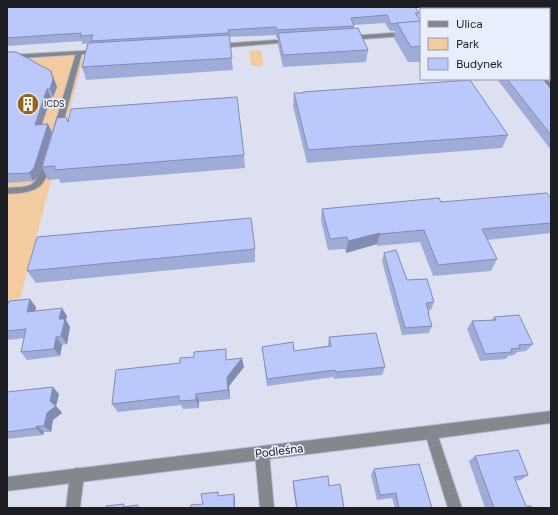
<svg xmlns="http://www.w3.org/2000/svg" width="558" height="515" viewBox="0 0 558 515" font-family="Figtree,sans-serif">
<rect width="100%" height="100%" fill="#dce0f0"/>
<g fill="#f2cc9f">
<path d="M 254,50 L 261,51 L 264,64 C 260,67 255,68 251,64 L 249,52 Z"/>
<path d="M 83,55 L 83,60 L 20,299 L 7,300 L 7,60 Z"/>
</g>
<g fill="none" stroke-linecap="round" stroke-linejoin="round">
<g stroke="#b9bdcb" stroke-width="2">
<g id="service">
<path d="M 79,51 L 82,53 L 61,131 L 57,133 L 54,133 L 53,131 L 76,53 Z"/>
<path d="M 540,79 L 547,79 L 551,84 L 551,91 L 548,91 Z"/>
<path d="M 49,157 L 53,160 C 43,190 38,192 7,194 L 7,188 C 15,187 26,188 32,184 C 41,178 41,160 49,157 Z"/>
<path d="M 431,427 L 436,428 L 437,433 L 462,508 L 448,508 L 425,433 L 426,428 Z"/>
<path d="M 262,446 L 267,448 L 269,453 L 274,508 L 260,508 L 255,453 L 257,448 Z"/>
<path d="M 77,468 L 82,470 L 84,475 L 80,508 L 66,508 L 70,475 L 72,470 Z"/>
</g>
</g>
<g stroke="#b9bdcb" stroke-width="2">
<g id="minor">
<rect x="549" y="23" width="2" height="4"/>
<path d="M 421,31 L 421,35 L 348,40 L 345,38 L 348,36 Z"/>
<path d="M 291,39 L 293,40 L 293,42 L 217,48 L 214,46 L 217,44 Z"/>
<path d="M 99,50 L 101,51 L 101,53 L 7,59 L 7,55 Z"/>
<path d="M 551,411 L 551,423 L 431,439 L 7,491 L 7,477 Z"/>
</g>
</g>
<use href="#service" fill="#85878e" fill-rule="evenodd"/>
<use href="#minor" fill="#85878e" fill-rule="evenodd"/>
</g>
<g fill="#a0acd8">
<path d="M 7,7 L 419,13 L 418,17 L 421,21 L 421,62 L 408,62 L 394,38 L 395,31 L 390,31 L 385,23 L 354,25 L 354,28 L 368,50 L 366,62 L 283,67 L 278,45 L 278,38 L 276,38 L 276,35 L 229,37 L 233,70 L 86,80 L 82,67 L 92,43 L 82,44 L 82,41 L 7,46 Z"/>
<path d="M 462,7 L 504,7 L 506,9 L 463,9 Z"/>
<path d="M 537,7 L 551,7 L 551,21 L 549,19 L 549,9 L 539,9 Z"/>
<path d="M 7,52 L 54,79 L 57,87 L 53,97 L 51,97 L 42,124 L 52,132 L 39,176 L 33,181 L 7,183 Z"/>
<path d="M 497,79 L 543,79 L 551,89 L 551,150 Z"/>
<path d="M 294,93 L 508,135 L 502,148 L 307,163 L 293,106 Z"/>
<path d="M 68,122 L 244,155 L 245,168 L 60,183 L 59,179 L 48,180 L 42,167 Z"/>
<path d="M 551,199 L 551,233 L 487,240 L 497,259 L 491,271 L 433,276 L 420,242 L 377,246 L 377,244 L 346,253 L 345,249 L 328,250 L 321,220 L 322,209 L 441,202 Z"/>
<path d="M 255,249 L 255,262 L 36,283 L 27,271 Z"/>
<path d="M 384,253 L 407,280 L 434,302 L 431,310 L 428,310 L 429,313 L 428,314 L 432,326 L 429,333 L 402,335 L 382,261 Z"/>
<path d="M 7,306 L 36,307 L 36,311 L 67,316 L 66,320 L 70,327 L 67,344 L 62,345 L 60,356 L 27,360 L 21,352 L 24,338 L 7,340 Z"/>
<path d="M 494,317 L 533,344 L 526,351 L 517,352 L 514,355 L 508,356 L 506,359 L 480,361 L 467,329 L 472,321 L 492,320 Z"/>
<path d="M 329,337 L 385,367 L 382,375 L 334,379 L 334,377 L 267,386 L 263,354 L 262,347 L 294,351 L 328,346 Z"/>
<path d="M 228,360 L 244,367 L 229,386 L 230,399 L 199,402 L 199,408 L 183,409 L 181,405 L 118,412 L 112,404 L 180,363 Z"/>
<path d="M 7,392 L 59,394 L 56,406 L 62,413 L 53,420 L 51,432 L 44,432 L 43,435 L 7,439 Z"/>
<path d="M 475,456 L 528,475 L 521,480 L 515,481 L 526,506 L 532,508 L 485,508 L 469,461 Z"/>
<path d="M 374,469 L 432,508 L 395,508 L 392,498 L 377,500 L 371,475 Z"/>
<path d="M 293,481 L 329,486 L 344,508 L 296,508 L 293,486 Z"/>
</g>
<g fill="#828cb0">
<path d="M 551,64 L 551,69 L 549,71 L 549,66 Z"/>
<path d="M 51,71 L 57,87 L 53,97 L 50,89 Z"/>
<path d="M 47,89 L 51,97 L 39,133 L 35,125 Z"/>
<path d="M 48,124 L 52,132 L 39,176 L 33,181 L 29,173 Z"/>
<path d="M 380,233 L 377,244 L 346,253 L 348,241 Z"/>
<path d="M 30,299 L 36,307 L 33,320 L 27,312 Z"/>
<path d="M 62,308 L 67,316 L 66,320 L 70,327 L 67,344 L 61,336 L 59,319 Z"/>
<path d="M 56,337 L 62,345 L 60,356 L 54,349 Z"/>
<path d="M 242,358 L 244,367 L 229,386 L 230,399 L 228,390 L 227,377 Z"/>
<path d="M 53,387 L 59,394 L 56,406 L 62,413 L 53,420 L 51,432 L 44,426 Z"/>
<path d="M 196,394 L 199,402 L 199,408 L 196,400 Z"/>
<path d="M 37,426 L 44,432 L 43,435 L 36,428 Z"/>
<path d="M 234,494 L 235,499 L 235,508 L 234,508 Z"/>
</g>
<g fill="#bac8fb" stroke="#828cb0">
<path d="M 7,7 L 415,7 L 419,13 L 415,13 L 421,21 L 391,24 L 387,15 L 351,18 L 354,26 L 276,30 L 276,27 L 228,30 L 229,33 L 91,41 L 93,35 L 80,36 L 81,33 L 7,38 Z"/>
<path d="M 471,7 L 504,7 L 506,9 L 473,9 Z"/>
<path d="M 421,21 L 421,46 L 411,47 L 397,23 Z"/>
<path d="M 358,28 L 368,50 L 283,55 L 278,33 Z"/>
<path d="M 549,28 L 551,28 L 551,64 L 549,66 Z"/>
<path d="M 229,35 L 232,58 L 82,67 L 88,43 Z"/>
<path d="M 7,52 L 16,52 L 51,71 L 53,79 L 50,89 L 47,89 L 35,125 L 48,124 L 34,168 L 29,173 L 7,174 Z"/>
<path d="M 507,79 L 543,79 L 551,89 L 551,135 Z"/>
<path d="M 470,80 L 508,135 L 308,150 L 294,93 L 303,93 L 303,92 Z"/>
<path d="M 237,97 L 244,155 L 54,170 L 55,166 L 42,167 L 57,118 L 66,117 L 68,122 L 71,109 Z"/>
<path d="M 547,193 L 551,199 L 551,223 L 482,229 L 497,259 L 438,265 L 424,230 L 380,234 L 380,233 L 348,241 L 347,237 L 330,239 L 322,209 L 439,198 L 441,202 Z"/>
<path d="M 251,218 L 255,249 L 27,271 L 37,237 Z"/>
<path d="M 396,250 L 407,280 L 427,279 L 434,302 L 426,303 L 429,313 L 428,313 L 432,326 L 405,328 L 384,253 Z"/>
<path d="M 30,299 L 27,312 L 62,308 L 59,319 L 65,319 L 61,336 L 56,337 L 54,349 L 21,352 L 26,329 L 7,331 L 7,306 L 9,301 Z"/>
<path d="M 519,315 L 533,344 L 519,345 L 520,348 L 511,349 L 512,352 L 485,354 L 472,321 L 496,320 L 494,317 Z"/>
<path d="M 376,333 L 385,367 L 336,372 L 335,370 L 267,379 L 262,347 L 293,342 L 294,351 L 331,346 L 329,337 Z"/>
<path d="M 226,349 L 226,360 L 242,358 L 227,377 L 228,390 L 196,394 L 196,400 L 179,401 L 179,396 L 112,404 L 116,370 L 180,363 L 180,358 L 194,357 L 194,352 Z"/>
<path d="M 53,387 L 50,401 L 56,406 L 47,413 L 44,426 L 37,426 L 36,428 L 7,432 L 7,392 Z"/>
<path d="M 518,450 L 528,475 L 514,477 L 526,506 L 531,506 L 532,508 L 494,508 L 475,456 Z"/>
<path d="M 419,464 L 432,508 L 399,508 L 396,493 L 380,495 L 374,469 Z"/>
<path d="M 328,476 L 329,486 L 340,484 L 344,508 L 297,508 L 293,481 Z"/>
<path d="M 218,492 L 218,496 L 234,494 L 234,508 L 191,508 L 191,505 L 203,504 L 201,494 Z"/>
<path d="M 124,504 L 123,507 L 138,505 L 138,508 L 106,508 L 106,506 Z"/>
</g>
<defs>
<g id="building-disc" transform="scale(1.15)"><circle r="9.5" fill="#966317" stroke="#e9eefd"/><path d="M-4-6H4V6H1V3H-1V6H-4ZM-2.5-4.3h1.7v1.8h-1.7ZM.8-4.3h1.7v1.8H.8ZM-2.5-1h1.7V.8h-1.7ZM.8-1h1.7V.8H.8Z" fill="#fff"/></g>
</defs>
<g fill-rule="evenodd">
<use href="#building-disc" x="28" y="104"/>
</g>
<g text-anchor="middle" stroke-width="3.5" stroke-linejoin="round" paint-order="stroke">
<g font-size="9" fill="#1c1e23" stroke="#e9eefd" text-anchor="start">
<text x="44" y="107">ICDS</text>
</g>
<g font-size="12" fill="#1c1e23" stroke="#e9eefd">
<text transform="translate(279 451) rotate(-7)" y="4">Podleśna</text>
</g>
</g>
<rect width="558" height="515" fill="none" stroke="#1c1e23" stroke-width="16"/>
<rect x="420" y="8" width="130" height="72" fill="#e9eefd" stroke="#979ba6"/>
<rect x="428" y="21" width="20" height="6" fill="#85878e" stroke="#979ba6"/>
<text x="456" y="28" font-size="12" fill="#1c1e23">Ulica</text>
<rect x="428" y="38" width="20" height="12" fill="#f2cc9f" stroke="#979ba6"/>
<text x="456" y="48" font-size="12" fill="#1c1e23">Park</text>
<rect x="428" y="58" width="20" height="12" fill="#bac8fb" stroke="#979ba6"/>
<text x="456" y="68" font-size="12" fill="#1c1e23">Budynek</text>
</svg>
